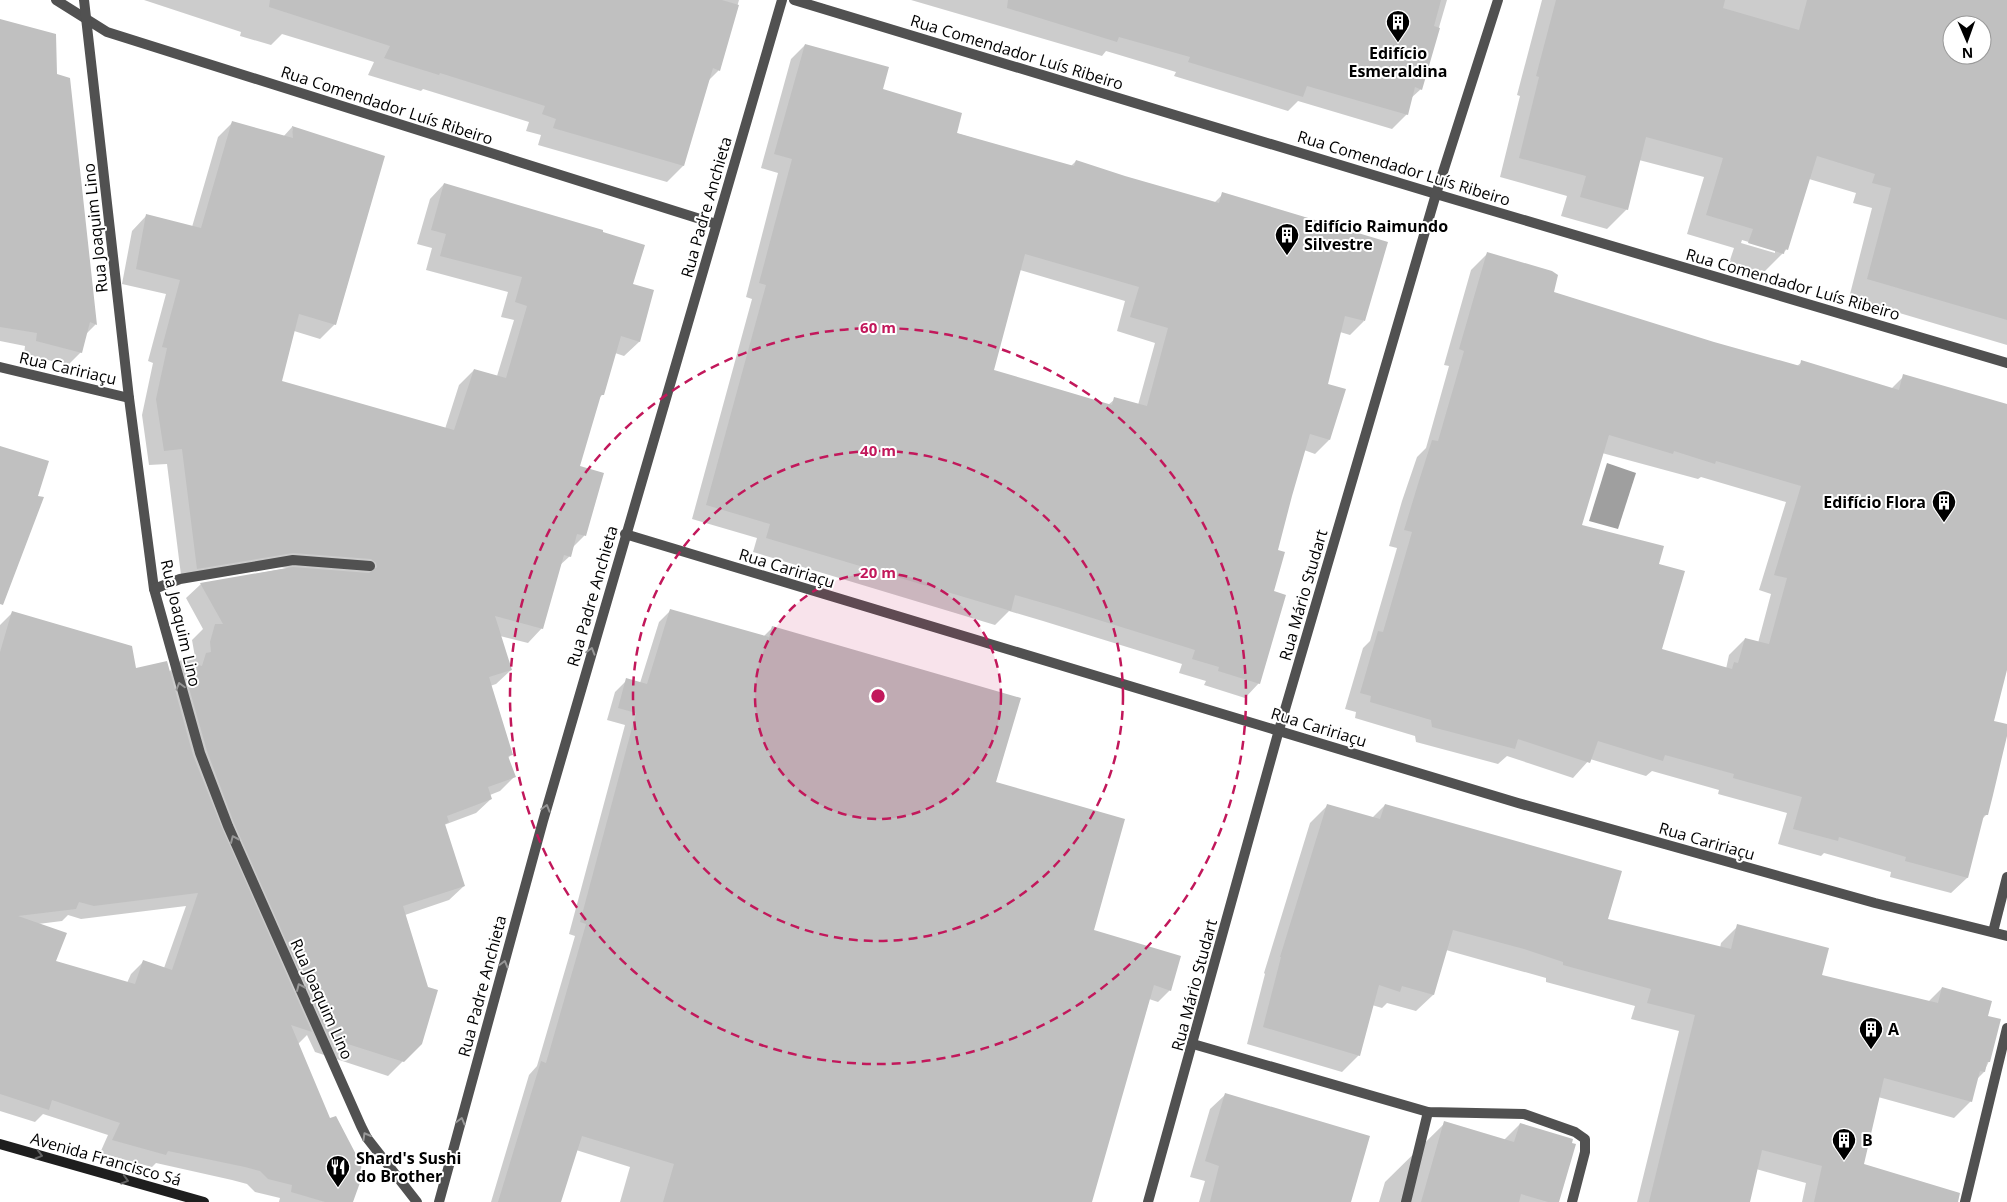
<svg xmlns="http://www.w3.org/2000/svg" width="2007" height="1202" viewBox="0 0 2007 1202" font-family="'Open Sans',sans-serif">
<rect width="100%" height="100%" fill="#fff"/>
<path fill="#9f9f9f" d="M 1607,463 L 1636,473 L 1618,529 L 1589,521 Z"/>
<g fill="#0003" fill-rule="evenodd">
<path d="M 144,0 L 739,0 L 719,70 L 707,82 L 683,166 L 667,182 L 538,145 L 541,135 L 526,131 L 529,122 L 423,89 L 421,91 L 368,75 L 374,62 L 282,34 L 271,45 L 240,36 L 241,32 Z"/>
<path d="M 911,0 L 1447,0 L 1421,89 L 1410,99 L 1407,114 L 1392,129 L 1298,101 L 1288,111 L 1174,76 L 1176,72 L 1106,51 L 1102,56 Z"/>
<path d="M 1542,0 L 2007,0 L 2007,345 L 1849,298 L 1872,208 L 1853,203 L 1856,193 L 1809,179 L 1786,250 L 1763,273 L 1729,263 L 1734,248 L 1687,234 L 1704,177 L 1639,160 L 1627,209 L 1607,229 L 1561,216 L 1567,196 L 1500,177 L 1520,96 L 1517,95 ZM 1952,25 L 1982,25 L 1982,55 L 1952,55 ZM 1742,240 L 1775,250 L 1775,253 L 1741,243 Z"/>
<path d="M 0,20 L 56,75 L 96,324 L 85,335 L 81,352 L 68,365 L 24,354 L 25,346 L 0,341 Z"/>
<path d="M 805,45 L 956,133 L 1070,167 L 1076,161 L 1125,178 L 1214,203 L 1223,194 L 1364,321 L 1350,335 L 1340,332 L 1326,385 L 1329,440 L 1315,454 L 1304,450 L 1276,551 L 1259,683 L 1245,698 L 1204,685 L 1206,681 L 1179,673 L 1182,664 L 1043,621 L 1009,611 L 995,625 L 753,552 L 757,538 L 692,519 L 752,299 L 746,297 L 778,173 L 761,168 L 791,59 ZM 1020,270 L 1125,301 L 1117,331 L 1155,343 L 1138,405 L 1115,399 L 1108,405 L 992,371 Z"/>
<path d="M 232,123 L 283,137 L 292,127 L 335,324 L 320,339 L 294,331 L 280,382 L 445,429 L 459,385 L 474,370 L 497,376 L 514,320 L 501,317 L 508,292 L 426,270 L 432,248 L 417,244 L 430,199 L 444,184 L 632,285 L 652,291 L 639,342 L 624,356 L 615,353 L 602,395 L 599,398 L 579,467 L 584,536 L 572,548 L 570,556 L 559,566 L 542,628 L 528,643 L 500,636 L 511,670 L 496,684 L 490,686 L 512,754 L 508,758 L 514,777 L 500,791 L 490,795 L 491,799 L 476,813 L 444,825 L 464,886 L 449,900 L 405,915 L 403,1061 L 388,1076 L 315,1052 L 307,1035 L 298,1044 L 351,1202 L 279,1202 L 280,1198 L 255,1192 L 247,1184 L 232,1180 L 156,1163 L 152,1167 L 100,1153 L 108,1135 L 43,1114 L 35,1122 L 0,1111 L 0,625 L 12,613 L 135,669 L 169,672 L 181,660 L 195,657 L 192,640 L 203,629 L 186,598 L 201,584 L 288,568 L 278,567 L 182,583 L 167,464 L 149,465 L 142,415 L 153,363 L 148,361 L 166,294 L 122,284 L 132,231 L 146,216 L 192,227 L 218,137 ZM 186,906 L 164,968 L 144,961 L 131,974 L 127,983 L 55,962 L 38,924 L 62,921 L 68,915 L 81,919 Z"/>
<path d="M 1487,254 L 1552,292 L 1713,343 L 1797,366 L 1802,362 L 1891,389 L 1904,376 L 2007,405 L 2007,665 L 1992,722 L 2007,725 L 2007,731 L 1987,814 L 1982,819 L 1967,878 L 1951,893 L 1890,877 L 1891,872 L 1824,853 L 1821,856 L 1778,844 L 1787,813 L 1718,794 L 1719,790 L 1652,771 L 1646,776 L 1590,759 L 1573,778 L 1507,756 L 1498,764 L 1416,742 L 1415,736 L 1355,718 L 1356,712 L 1345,709 L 1363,648 L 1370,641 L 1397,548 L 1389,546 L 1402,501 L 1417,457 L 1426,448 L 1449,366 L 1444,365 L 1471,270 ZM 1602,453 L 1698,479 L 1701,477 L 1786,502 L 1759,590 L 1771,594 L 1758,643 L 1745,639 L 1729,655 L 1726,669 L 1660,650 L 1657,565 L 1581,526 Z"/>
<path d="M 671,610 L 763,637 L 773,627 L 994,783 L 1093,931 L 1170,990 L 1158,1002 L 1149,999 L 1090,1202 L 620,1202 L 630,1167 L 576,1150 L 560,1202 L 491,1202 L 529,1075 L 537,1066 L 575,936 L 569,934 L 625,725 L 607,720 L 615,692 L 627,680 L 640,683 L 659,622 Z"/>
<path d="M 1385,805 L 1607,920 L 1720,948 L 1721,943 L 1738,926 L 1820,976 L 1928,1002 L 1942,988 L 1986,1017 L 1989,1061 L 1984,1072 L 1977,1079 L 1971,1101 L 1954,1118 L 1878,1097 L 1862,1165 L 1955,1202 L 1802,1202 L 1806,1183 L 1756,1169 L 1749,1202 L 1637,1202 L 1679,1031 L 1631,1019 L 1635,1006 L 1546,982 L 1546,978 L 1446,950 L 1433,995 L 1416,1011 L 1387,1003 L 1382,1008 L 1372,1005 L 1359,1055 L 1342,1072 L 1247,1044 L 1265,974 L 1264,973 L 1310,823 L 1327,806 L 1372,818 Z"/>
<path d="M 1226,1094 L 1350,1202 L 1199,1202 L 1205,1181 L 1190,1177 L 1210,1109 Z"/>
<path d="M 1445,1123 L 1504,1140 L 1520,1124 L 1558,1202 L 1379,1202 L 1385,1182 Z"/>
</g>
<g fill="#c0c0c0" fill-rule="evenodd">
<path d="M 270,0 L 722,0 L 739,5 L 720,71 L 713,68 L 684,166 L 553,128 L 556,119 L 542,114 L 545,106 L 440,73 L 439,75 L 384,58 L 390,46 L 269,7 Z"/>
<path d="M 1008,0 L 1441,0 L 1434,26 L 1440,28 L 1422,90 L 1415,87 L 1408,115 L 1307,86 L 1303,97 L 1188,62 L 1190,57 L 1119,37 L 1117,42 L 1007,8 Z"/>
<path d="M 1556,0 L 1725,0 L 1723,8 L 1799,30 L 1807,0 L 2007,0 L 2007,320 L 1867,279 L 1891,188 L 1872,183 L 1875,174 L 1817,156 L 1788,250 L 1785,249 L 1784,254 L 1748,243 L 1753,229 L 1706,215 L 1723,158 L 1646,137 L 1628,210 L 1580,197 L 1586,176 L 1519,158 L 1539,77 L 1536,76 ZM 1952,25 L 1982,25 L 1982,55 L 1952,55 Z"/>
<path d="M 0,19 L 56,34 L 57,74 L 70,78 L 97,325 L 90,322 L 82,353 L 36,341 L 37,333 L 0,327 Z"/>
<path d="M 805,44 L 889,67 L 883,89 L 962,113 L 957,133 L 1074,166 L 1076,160 L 1125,176 L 1219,203 L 1222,192 L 1388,242 L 1365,321 L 1345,316 L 1328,384 L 1346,389 L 1330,440 L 1310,434 L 1292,496 L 1278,550 L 1285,552 L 1274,591 L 1286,595 L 1260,684 L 1218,671 L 1219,667 L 1192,659 L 1195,650 L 1057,607 L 1015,595 L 1011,611 L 766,538 L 770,524 L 706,505 L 766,285 L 759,283 L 792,159 L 774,154 ZM 1025,254 L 1139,287 L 1130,317 L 1168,328 L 1147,406 L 1114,397 L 1112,405 L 994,370 Z"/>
<path d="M 232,121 L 293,138 L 292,126 L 385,156 L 336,325 L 299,314 L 282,381 L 454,430 L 474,369 L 506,378 L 527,306 L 515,302 L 522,277 L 440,256 L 446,234 L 431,230 L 444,183 L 603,230 L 603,232 L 645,245 L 633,284 L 654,290 L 640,342 L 621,336 L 604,395 L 601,395 L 580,466 L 604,473 L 586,536 L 577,534 L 571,557 L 564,555 L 543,629 L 495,616 L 512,670 L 489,677 L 513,755 L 508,756 L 516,777 L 488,787 L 492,799 L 447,816 L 449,822 L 445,824 L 465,886 L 403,906 L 428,987 L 438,990 L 422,1044 L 404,1062 L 329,1038 L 234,823 L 207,751 L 181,660 L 202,666 L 206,653 L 211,652 L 210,642 L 215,624 L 223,624 L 200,583 L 293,567 L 369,573 L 377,567 L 376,563 L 371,559 L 293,553 L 197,569 L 182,449 L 164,451 L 156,399 L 167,348 L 162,347 L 180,280 L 136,269 L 146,214 L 201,228 Z"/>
<path d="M 1487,252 L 1552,271 L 1558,275 L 1554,292 L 1714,342 L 1800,366 L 1801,360 L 1899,390 L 1903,374 L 2007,404 L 2007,670 L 1994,721 L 2007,724 L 2007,736 L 1993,795 L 1988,815 L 1984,815 L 1968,878 L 1905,861 L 1906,857 L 1839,837 L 1838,841 L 1793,829 L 1802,797 L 1733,778 L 1734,774 L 1665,755 L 1663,761 L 1598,741 L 1590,763 L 1518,739 L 1515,749 L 1432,727 L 1431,720 L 1370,702 L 1371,696 L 1360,693 L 1378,631 L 1383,632 L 1412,532 L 1404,530 L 1418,484 L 1432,440 L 1438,441 L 1464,351 L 1459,349 ZM 1609,435 L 1673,454 L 1674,451 L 1715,464 L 1716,461 L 1801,486 L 1774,575 L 1787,578 L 1769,644 L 1745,638 L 1738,663 L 1734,662 L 1732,669 L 1662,649 L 1685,571 L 1659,564 L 1664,546 L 1582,525 Z"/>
<path d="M 0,446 L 49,461 L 38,496 L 44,497 L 3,605 L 0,604 Z"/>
<path d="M 670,609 L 769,637 L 772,626 L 1021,698 L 996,782 L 1125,819 L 1094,930 L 1181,956 L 1171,991 L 1154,985 L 1092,1202 L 663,1202 L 674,1164 L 582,1136 L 561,1202 L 498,1202 L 541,1061 L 546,1063 L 586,924 L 580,922 L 636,713 L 618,708 L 626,678 L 647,684 Z"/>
<path d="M 12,611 L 132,646 L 136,668 L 167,661 L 193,755 L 222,828 L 312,1032 L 291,1025 L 330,1118 L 336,1116 L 361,1164 L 362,1177 L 353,1202 L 325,1202 L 291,1192 L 292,1185 L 268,1179 L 260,1171 L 245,1167 L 168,1151 L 166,1155 L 112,1140 L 120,1123 L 52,1100 L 49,1110 L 0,1094 L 0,652 ZM 198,893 L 172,970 L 143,960 L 135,984 L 56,961 L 67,933 L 18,916 L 76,909 L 79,902 L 94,906 Z"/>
<path d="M 1327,804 L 1380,819 L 1385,804 L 1622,871 L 1608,919 L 1731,949 L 1737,924 L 1829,948 L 1822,975 L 1938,1003 L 1942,987 L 1992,1001 L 1988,1016 L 2001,1019 L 1990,1062 L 1987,1062 L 1985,1072 L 1980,1071 L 1972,1102 L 1884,1078 L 1864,1164 L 1960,1193 L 1958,1202 L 1814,1202 L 1822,1166 L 1762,1150 L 1750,1202 L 1649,1202 L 1695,1015 L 1647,1003 L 1651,989 L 1563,965 L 1563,962 L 1524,949 L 1453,930 L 1434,995 L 1402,986 L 1400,992 L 1379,985 L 1360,1056 L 1263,1027 L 1281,957 L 1280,957 Z"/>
<path d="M 1225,1093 L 1370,1136 L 1351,1202 L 1210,1202 L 1219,1166 L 1205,1161 Z"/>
<path d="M 1444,1121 L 1514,1142 L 1520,1123 L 1573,1139 L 1572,1143 L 1576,1144 L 1559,1202 L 1548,1202 L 1521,1194 L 1519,1202 L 1421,1202 Z"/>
</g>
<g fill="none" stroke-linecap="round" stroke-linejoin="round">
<g stroke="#515151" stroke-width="10">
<path d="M 1193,1044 L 1428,1112 L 1524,1114 L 1575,1132 L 1585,1139 L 1585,1152 L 1572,1202"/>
<path d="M 1406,1202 L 1428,1112"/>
<path d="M 1965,1202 L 2007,1028"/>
</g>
<g stroke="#515151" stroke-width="10">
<path d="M 56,0 L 107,32 L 716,224"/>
<path d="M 84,0 L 129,398 L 154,589 L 200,753 L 228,826 L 361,1126 L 367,1138 L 417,1202"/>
<path d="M 794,0 L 1436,194 L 2007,363"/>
<path d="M 0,367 L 129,398"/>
<path d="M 625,534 L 1518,803 L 1875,903 L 2007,936"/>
<path d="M 154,589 L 180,579 L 293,560 L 370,566"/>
<path d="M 1993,932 L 2007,877"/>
<path d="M 1148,1202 L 1279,730 L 1436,194 L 1498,0"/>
</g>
<path stroke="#515151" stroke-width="10" d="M 439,1202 L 543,821 L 782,0"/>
<path stroke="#1e1e1e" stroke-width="10" d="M 0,1144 L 204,1202"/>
</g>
<defs><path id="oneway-chevron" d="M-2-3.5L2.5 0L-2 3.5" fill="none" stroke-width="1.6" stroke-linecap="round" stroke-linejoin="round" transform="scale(1.25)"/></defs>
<g stroke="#979797">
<use href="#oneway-chevron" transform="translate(591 651) rotate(-74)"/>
<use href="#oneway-chevron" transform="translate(180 686) rotate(-106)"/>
<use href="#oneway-chevron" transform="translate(546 808) rotate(-74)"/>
<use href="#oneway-chevron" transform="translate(234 839) rotate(-114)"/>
<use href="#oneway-chevron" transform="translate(504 964) rotate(-75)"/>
<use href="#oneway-chevron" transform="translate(300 987) rotate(-114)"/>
<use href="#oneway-chevron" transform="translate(461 1121) rotate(-75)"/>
<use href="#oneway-chevron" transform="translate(366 1136) rotate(-120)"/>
</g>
<g stroke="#626262">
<use href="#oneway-chevron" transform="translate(39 1155) rotate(16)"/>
<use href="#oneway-chevron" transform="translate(125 1180) rotate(16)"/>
</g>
<circle cx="878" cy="696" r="123" fill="#c2185b" fill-opacity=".12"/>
<g fill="none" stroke="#c2185b" stroke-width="2.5" stroke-dasharray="9 6">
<circle cx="878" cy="696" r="123"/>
<circle cx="878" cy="696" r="245"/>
<circle cx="878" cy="696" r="368"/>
</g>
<defs>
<g id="building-pin" transform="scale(1.25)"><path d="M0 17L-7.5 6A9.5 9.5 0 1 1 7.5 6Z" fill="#000" stroke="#fff"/><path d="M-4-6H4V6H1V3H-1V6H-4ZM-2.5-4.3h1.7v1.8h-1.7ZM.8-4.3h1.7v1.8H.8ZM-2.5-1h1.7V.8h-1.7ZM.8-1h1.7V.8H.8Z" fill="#fff"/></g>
<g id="restaurant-pin" transform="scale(1.25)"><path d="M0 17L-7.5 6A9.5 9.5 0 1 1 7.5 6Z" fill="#000" stroke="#fff"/><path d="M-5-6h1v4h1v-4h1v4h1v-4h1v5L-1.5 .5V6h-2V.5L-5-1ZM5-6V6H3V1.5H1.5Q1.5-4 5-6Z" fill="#fff"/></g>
</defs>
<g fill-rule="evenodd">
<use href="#building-pin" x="1398" y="22"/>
<use href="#building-pin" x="1287" y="235"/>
<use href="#building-pin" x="1944" y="502"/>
<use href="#building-pin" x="1871" y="1029"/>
<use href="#building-pin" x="1844" y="1140"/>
<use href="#restaurant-pin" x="338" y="1167"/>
</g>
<g text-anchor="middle" stroke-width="4" stroke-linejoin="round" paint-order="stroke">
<g font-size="16" fill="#000" stroke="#fff">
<text transform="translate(1017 52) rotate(17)" y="6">Rua Comendador Luís Ribeiro</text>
<text transform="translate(387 105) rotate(18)" y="6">Rua Comendador Luís Ribeiro</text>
<text transform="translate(1404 168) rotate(17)" y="6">Rua Comendador Luís Ribeiro</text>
<text transform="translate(706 207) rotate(-74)" y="6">Rua Padre Anchieta</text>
<text transform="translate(95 228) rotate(-96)" y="6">Rua Joaquim Lino</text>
<text transform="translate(1793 284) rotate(16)" y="6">Rua Comendador Luís Ribeiro</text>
<text transform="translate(68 368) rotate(13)" y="6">Rua Caririaçu</text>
<text transform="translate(787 568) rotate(17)" y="6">Rua Caririaçu</text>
<text transform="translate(1303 595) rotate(-74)" y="6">Rua Mário Studart</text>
<text transform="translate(592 596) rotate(-74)" y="6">Rua Padre Anchieta</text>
<text transform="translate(181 623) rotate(77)" y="6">Rua Joaquim Lino</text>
<text transform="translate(1319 727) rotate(17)" y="6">Rua Caririaçu</text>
<text transform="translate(1707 841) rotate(16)" y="6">Rua Caririaçu</text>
<text transform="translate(1194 985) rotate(-75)" y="6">Rua Mário Studart</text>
<text transform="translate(482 986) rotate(-75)" y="6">Rua Padre Anchieta</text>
<text transform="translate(322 999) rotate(66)" y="6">Rua Joaquim Lino</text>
<text transform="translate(106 1159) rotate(16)" y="6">Avenida Francisco Sá</text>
</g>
<g font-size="16" font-weight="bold" fill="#000" stroke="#fff" text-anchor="start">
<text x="1398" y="59" text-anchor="middle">Edifício<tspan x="1398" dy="18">Esmeraldina</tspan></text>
<text x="1304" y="232">Edifício Raimundo<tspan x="1304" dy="18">Silvestre</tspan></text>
<text x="1926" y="508" text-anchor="end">Edifício Flora</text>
<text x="1888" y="1035">A</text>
<text x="1862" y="1146">B</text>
<text x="356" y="1164">Shard's Sushi<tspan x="356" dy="18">do Brother</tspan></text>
</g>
</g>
<circle cx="878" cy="696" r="8" fill="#c2185b" stroke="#fff" stroke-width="2.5"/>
<g font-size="15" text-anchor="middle" font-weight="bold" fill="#c2185b" stroke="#fff" stroke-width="4" stroke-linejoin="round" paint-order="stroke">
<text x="878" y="333">60 m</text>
<text x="878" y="456">40 m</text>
<text x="878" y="578">20 m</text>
</g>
<g transform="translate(1967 40) rotate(178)"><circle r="24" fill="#ffffff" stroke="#999999"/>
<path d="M0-4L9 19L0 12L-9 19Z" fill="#000000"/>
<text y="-8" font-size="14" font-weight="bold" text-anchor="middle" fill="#000000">N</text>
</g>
</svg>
